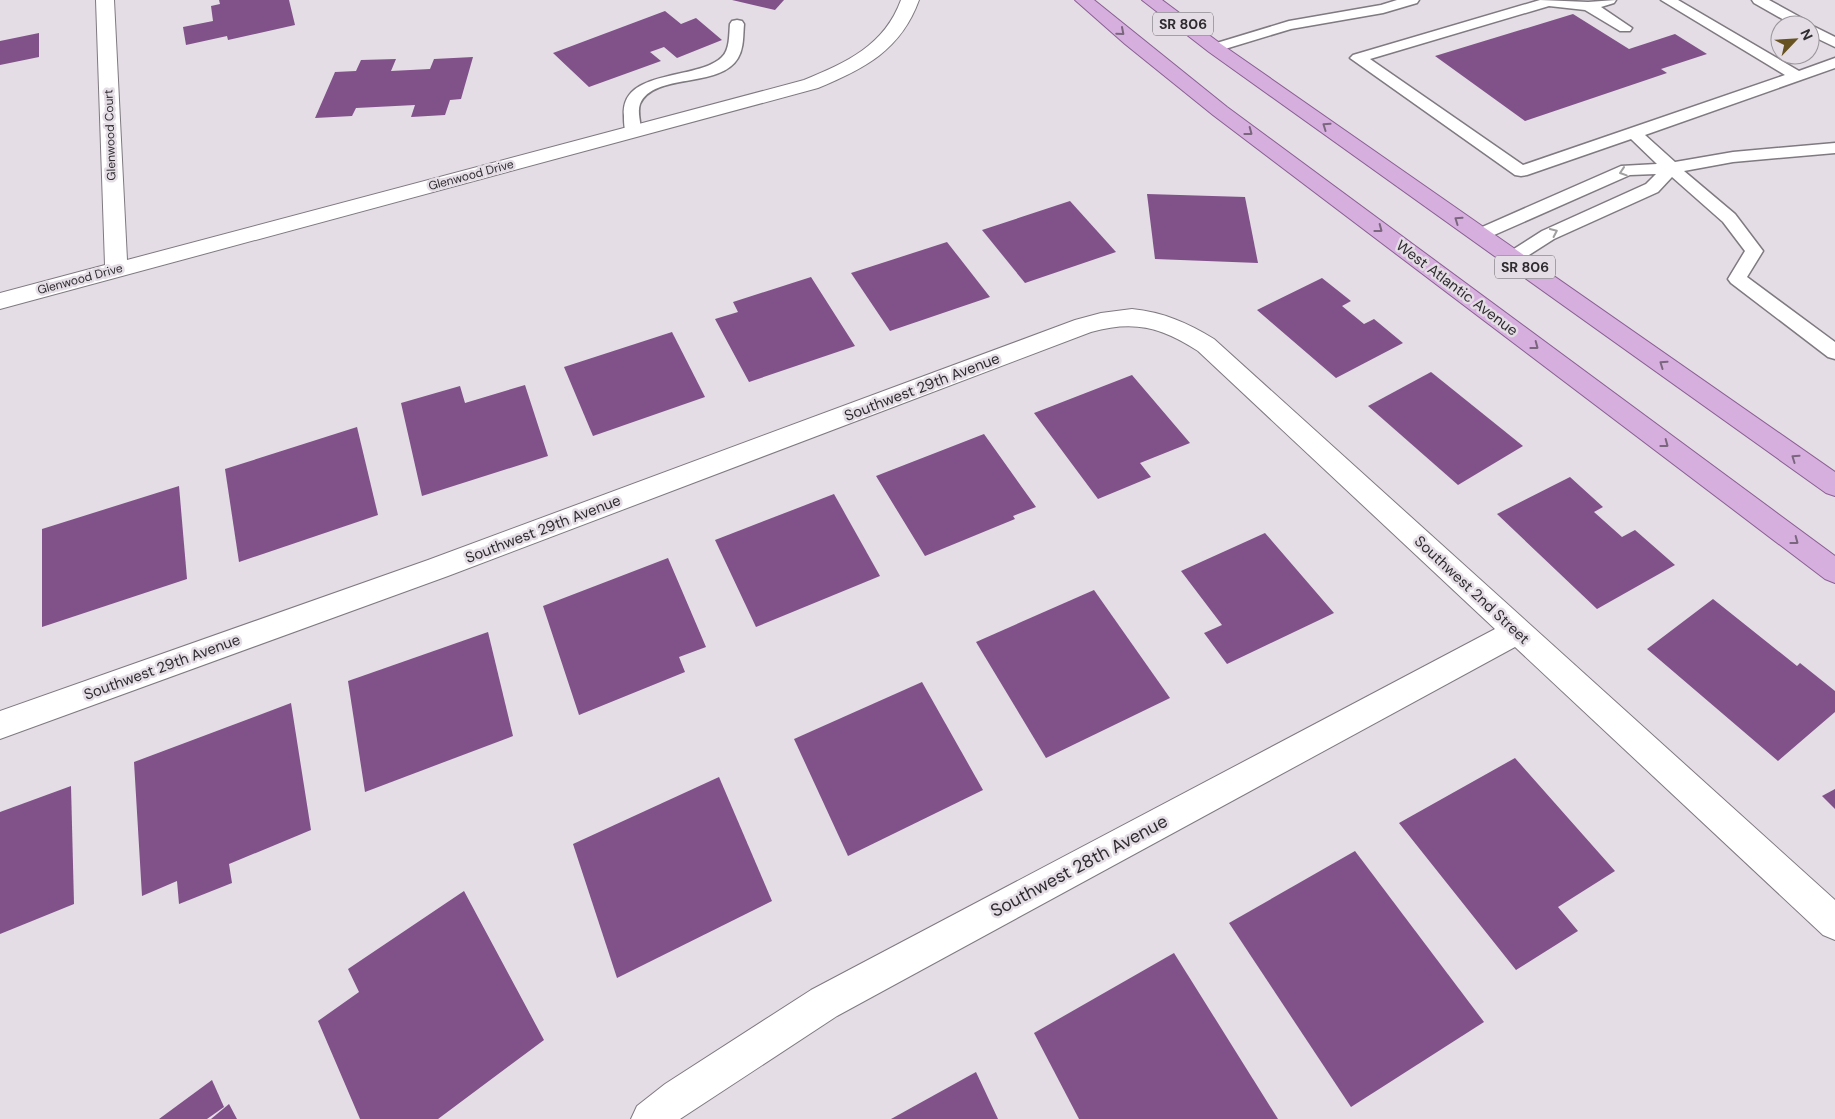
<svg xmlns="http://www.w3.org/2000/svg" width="1835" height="1119" viewBox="0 0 1835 1119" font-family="'DM Sans',sans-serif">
<rect width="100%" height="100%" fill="#e4dde5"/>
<g fill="#81518a">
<path d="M 219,0 L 289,0 L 295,25 L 228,40 L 227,36 L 186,45 L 183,27 L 213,21 L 211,6 L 220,4 Z"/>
<path d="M 732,0 L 784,0 L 775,10 Z"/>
<path d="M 665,11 L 681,24 L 696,18 L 722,40 L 677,58 L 664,47 L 650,52 L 661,61 L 589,87 L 553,53 Z"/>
<path d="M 1573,14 L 1629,49 L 1675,34 L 1707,54 L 1661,69 L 1667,73 L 1525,121 L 1435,56 Z"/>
<path d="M 39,33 L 39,57 L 0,65 L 0,41 Z"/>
<path d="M 473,57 L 461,99 L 450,100 L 445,115 L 411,117 L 415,105 L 356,108 L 352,116 L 315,118 L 335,72 L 356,71 L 361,60 L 396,59 L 391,71 L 430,69 L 434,59 Z"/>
<path d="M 1147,194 L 1245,197 L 1258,263 L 1155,259 Z"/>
<path d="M 1070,201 L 1116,252 L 1025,283 L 982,230 Z"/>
<path d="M 947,242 L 990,297 L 890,331 L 851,273 Z"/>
<path d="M 811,277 L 855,346 L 749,382 L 715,319 L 738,312 L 733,302 Z"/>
<path d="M 1322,278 L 1351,301 L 1342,306 L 1364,324 L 1374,319 L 1403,343 L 1336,378 L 1257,310 Z"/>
<path d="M 672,332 L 705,397 L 593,436 L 564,367 Z"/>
<path d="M 1431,372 L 1523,446 L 1458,485 L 1368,406 Z"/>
<path d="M 1132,375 L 1190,443 L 1140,463 L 1151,477 L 1098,499 L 1034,413 Z"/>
<path d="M 525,385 L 548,456 L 422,496 L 401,403 L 460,386 L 465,403 Z"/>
<path d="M 357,427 L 378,515 L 239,562 L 225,469 Z"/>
<path d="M 984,434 L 1036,507 L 1013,516 L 1015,519 L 925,556 L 876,476 Z"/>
<path d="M 1570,477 L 1603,507 L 1594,512 L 1622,537 L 1635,530 L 1675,565 L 1597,609 L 1497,514 Z"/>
<path d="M 179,486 L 187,579 L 42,627 L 42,529 Z"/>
<path d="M 834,494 L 880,576 L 756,627 L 715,540 Z"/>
<path d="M 1265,533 L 1334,613 L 1227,664 L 1204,633 L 1222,625 L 1181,571 Z"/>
<path d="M 668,558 L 706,647 L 679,657 L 685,672 L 579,715 L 543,606 Z"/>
<path d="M 1094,590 L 1170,698 L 1046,758 L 976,642 Z"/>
<path d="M 1713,599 L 1797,666 L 1800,663 L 1835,691 L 1835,712 L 1778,761 L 1647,649 Z"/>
<path d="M 488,632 L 513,736 L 365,792 L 348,681 Z"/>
<path d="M 922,682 L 983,790 L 848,856 L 794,739 Z"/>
<path d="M 291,703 L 311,830 L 229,864 L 232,883 L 179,904 L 177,881 L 142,896 L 134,762 Z"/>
<path d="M 1515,758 L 1615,871 L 1558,907 L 1578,931 L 1516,970 L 1399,823 Z"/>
<path d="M 719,777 L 772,901 L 617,978 L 573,844 Z"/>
<path d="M 71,786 L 74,904 L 0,934 L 0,812 Z"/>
<path d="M 1835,789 L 1835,809 L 1822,796 Z"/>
<path d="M 1355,851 L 1484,1022 L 1351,1107 L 1229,923 Z"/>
<path d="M 464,891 L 544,1040 L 438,1119 L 360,1119 L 318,1021 L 359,992 L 348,969 Z"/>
<path d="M 1174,953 L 1278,1119 L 1079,1119 L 1034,1033 Z"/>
<path d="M 976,1072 L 998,1119 L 891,1119 Z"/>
<path d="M 212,1080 L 224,1107 L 207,1119 L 159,1119 Z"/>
<path d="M 229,1104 L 237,1119 L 211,1119 Z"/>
</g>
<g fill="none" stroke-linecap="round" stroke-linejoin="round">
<g stroke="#7f7980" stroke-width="3">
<g id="lane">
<path d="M 1397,0 L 1419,0 L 1417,3 L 1383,13 L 1291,29 L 1215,52 L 1210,51 L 1208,48 L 1210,45 L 1289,21 L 1381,5 Z"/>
<path d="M 1540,0 L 1588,2 L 1616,0 L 1614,3 L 1601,7 L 1632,28 L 1630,31 L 1620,31 L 1585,10 L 1549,6 L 1370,59 L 1523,165 L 1785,75 L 1661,0 L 1678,0 L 1799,71 L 1835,58 L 1835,68 L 1645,135 L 1675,162 L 1733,152 L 1835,143 L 1835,153 L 1733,162 L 1684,171 L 1735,214 L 1763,251 L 1747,277 L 1835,342 L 1835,359 L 1828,357 L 1731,283 L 1728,279 L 1745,251 L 1723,222 L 1672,177 L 1658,192 L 1554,239 L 1518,262 L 1512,264 L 1506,262 L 1503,258 L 1506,254 L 1542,231 L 1646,184 L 1656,174 L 1630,175 L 1485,239 L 1479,241 L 1473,239 L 1470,235 L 1473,231 L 1621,166 L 1657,164 L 1631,139 L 1527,175 L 1521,176 L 1515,175 L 1350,58 L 1353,55 Z"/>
<path d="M 1752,0 L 1769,0 L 1809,22 L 1811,25 L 1835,37 L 1835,47 L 1810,35 L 1810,25 L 1793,25 L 1754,3 Z"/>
<path d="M 737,20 L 742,21 L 744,24 C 743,35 744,48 738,58 C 720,89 654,72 640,104 C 637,112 641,123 641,131 L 639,134 L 627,134 C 624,129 624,122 624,116 C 620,68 698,81 722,57 C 730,50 729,34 730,24 L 732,21 Z"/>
</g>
</g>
<g stroke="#7f7980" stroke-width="2">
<g id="street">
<path d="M 96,0 L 114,0 L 127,260 L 804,80 C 847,62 884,46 901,0 L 919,0 C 901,50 864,69 818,88 L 0,309 L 0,293 L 105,265 Z"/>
<path d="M 1132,309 C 1163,312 1188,323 1214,339 L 1835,900 L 1835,940 L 1823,935 L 1515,647 L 837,1016 L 680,1119 L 631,1119 L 637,1106 L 665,1084 L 811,990 L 1495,629 L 1198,351 C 1161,327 1134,320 1091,332 L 448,576 L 0,739 L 0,711 L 428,560 L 1075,320 L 1101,313 Z"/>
</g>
</g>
<g stroke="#8a5f93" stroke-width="2">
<g id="primary">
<path d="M 1075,0 L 1094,0 L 1227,107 L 1835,556 L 1835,583 L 1825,579 L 1213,115 L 1125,44 Z"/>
<path d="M 1142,0 L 1162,0 L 1221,44 L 1835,472 L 1835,496 L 1826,493 L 1209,52 Z"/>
</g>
</g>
<use href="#lane" fill="#fff" fill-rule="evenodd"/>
<use href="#street" fill="#fff" fill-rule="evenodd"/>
<use href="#primary" fill="#d7afdf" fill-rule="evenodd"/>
</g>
<defs><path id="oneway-chevron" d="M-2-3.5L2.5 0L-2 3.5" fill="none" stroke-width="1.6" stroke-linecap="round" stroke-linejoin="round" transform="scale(1.25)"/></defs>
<g stroke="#7a677e">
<use href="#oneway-chevron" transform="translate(1121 32) rotate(41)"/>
<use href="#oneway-chevron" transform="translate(1326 126) rotate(-145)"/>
<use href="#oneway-chevron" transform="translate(1249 132) rotate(37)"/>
<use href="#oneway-chevron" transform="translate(1458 220) rotate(-145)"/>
<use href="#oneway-chevron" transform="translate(1379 229) rotate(37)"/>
<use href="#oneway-chevron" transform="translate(1535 346) rotate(37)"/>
<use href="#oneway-chevron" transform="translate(1663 364) rotate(-145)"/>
<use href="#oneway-chevron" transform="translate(1665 444) rotate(37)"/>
<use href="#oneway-chevron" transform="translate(1795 458) rotate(-145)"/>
<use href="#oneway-chevron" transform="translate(1795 541) rotate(37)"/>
</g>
<g stroke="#a1a0a1">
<use href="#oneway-chevron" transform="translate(1623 172) rotate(162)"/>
<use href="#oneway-chevron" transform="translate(1554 232) rotate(-25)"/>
</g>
<g text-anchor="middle" stroke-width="5" stroke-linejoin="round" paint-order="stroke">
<g font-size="12" fill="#2e2c2f" stroke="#e4dde5">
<text transform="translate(110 135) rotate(-92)" y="4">Glenwood Court</text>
<text transform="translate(471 175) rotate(-15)" y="4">Glenwood Drive</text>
<text transform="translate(80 279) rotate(-15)" y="4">Glenwood Drive</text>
</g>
<g fill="#e4dde5" stroke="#656166" stroke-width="1">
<rect x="1153" y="12.5" width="60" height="23" rx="4"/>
<rect x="1495" y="255.5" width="60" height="23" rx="4"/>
</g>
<g font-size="14" font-weight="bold" fill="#2e2c2f">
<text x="1183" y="29">SR 806</text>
<text x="1525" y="272">SR 806</text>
</g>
<g font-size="15" fill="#2e2c2f" stroke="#e4dde5">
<text transform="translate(1457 288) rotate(37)" y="5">West Atlantic Avenue</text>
<text transform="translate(922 387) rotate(-21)" y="5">Southwest 29th Avenue</text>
<text transform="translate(543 529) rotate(-21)" y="5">Southwest 29th Avenue</text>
<text transform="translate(1472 590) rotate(43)" y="5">Southwest 2nd Street</text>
<text transform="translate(162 667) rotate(-20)" y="5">Southwest 29th Avenue</text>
</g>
<g font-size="18" fill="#2e2c2f" stroke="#e4dde5">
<text transform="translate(1079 866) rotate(-28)" y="6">Southwest 28th Avenue</text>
</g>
</g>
<g transform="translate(1795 40) rotate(65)"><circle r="24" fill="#e4dde5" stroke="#9b969c"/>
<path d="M0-4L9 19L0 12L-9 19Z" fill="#675221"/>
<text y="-8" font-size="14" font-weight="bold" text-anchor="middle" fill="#2e2c2f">N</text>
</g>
</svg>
